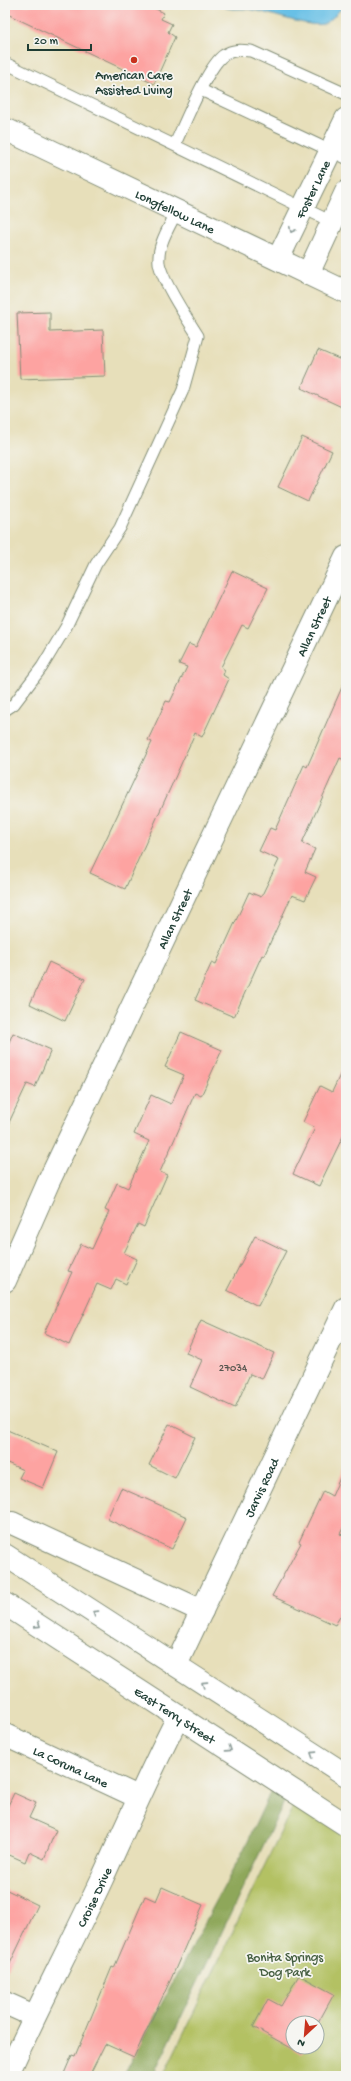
<svg xmlns="http://www.w3.org/2000/svg" width="351" height="2081" viewBox="0 0 351 2081" font-family="'Gochi Hand',sans-serif">
<rect width="100%" height="100%" fill="#f6f6f2"/>
<filter id="ink" filterUnits="userSpaceOnUse"><feTurbulence type="fractalNoise" baseFrequency=".025" numOctaves="2"/><feDisplacementMap in="SourceGraphic" scale="8" xChannelSelector="R" yChannelSelector="G"/><feConvolveMatrix kernelMatrix="1 2 1 2 8 2 1 2 1" color-interpolation-filters="sRGB"/></filter>
<filter id="wash" filterUnits="userSpaceOnUse"><feTurbulence type="fractalNoise" baseFrequency=".012" numOctaves="4" result="noise"/><feDisplacementMap in="SourceGraphic" scale="16" xChannelSelector="R" yChannelSelector="G"/><feGaussianBlur stdDeviation="0.9" result="paint"/><feColorMatrix in="noise" values="0 0 0 0 0 0 0 0 0 0 0 0 0 0 0 0 0 1.4 0 .05"/><feComposite in="paint" operator="in"/></filter>
<g filter="url(#wash)">
<rect width="100%" height="100%" fill="#e7dfba"/>
<path fill="#b3c164" stroke="#697f4c" fill-rule="evenodd" d="M 299,1794 L 346,1825 L 346,2076 L 163,2076 ZM 293,2023 L 317,2023 L 317,2047 L 293,2047 Z"/>
<path fill="#8ea75a" stroke="#567247" d="M 271,1791 L 285,1800 L 153,2076 L 123,2076 L 244,1849 Z"/>
<path fill="#68c0e6" stroke="#447e8d" d="M 221,5 L 344,5 C 339,11 331,21 323,24 C 308,28 266,11 247,9 C 237,8 229,11 221,5 Z"/>
<g id="blocks">
<g fill="#fda3a1">
<path d="M 5,5 L 148,5 L 164,13 L 161,19 L 172,24 L 168,32 L 175,37 L 154,84 L 5,13 Z"/>
<path d="M 50,312 L 50,332 L 103,330 L 105,376 L 20,379 L 17,313 Z"/>
<path d="M 318,350 L 346,362 L 346,409 L 301,388 Z"/>
<path d="M 302,437 L 332,451 L 308,501 L 278,487 Z"/>
<path d="M 232,571 L 268,588 L 248,628 L 242,625 L 221,667 L 225,670 L 223,675 L 229,679 L 202,737 L 195,733 L 125,889 L 90,873 L 152,742 L 148,740 L 166,701 L 170,702 L 187,667 L 179,664 L 189,644 L 196,647 Z"/>
<path d="M 346,678 L 346,761 L 340,758 L 302,843 L 315,849 L 305,872 L 316,877 L 305,900 L 292,895 L 264,956 L 262,955 L 234,1017 L 195,1000 L 212,962 L 216,964 L 249,892 L 261,897 L 279,860 L 259,851 L 270,828 L 275,830 L 304,765 L 307,767 Z"/>
<path d="M 49,962 L 85,979 L 65,1021 L 30,1004 Z"/>
<path d="M 181,1032 L 222,1050 L 201,1096 L 195,1093 L 160,1172 L 167,1175 L 144,1227 L 138,1224 L 124,1253 L 137,1259 L 126,1284 L 116,1279 L 111,1290 L 97,1284 L 69,1345 L 44,1333 L 72,1272 L 68,1271 L 81,1244 L 92,1249 L 109,1212 L 105,1210 L 117,1183 L 128,1188 L 149,1141 L 134,1134 L 151,1095 L 171,1104 L 184,1075 L 165,1067 Z"/>
<path d="M 13,1033 L 51,1050 L 35,1087 L 27,1084 L 5,1131 L 5,1051 Z"/>
<path d="M 346,1062 L 346,1130 L 319,1186 L 293,1174 L 315,1128 L 303,1122 L 320,1086 L 332,1092 Z"/>
<path d="M 255,1236 L 286,1251 L 258,1306 L 227,1290 Z"/>
<path d="M 201,1320 L 274,1353 L 262,1379 L 250,1374 L 235,1408 L 190,1387 L 202,1360 L 186,1353 Z"/>
<path d="M 169,1424 L 195,1437 L 175,1478 L 149,1465 Z"/>
<path d="M 5,1429 L 58,1452 L 43,1488 L 19,1478 L 23,1470 L 5,1462 Z"/>
<path d="M 346,1464 L 346,1522 L 340,1534 L 346,1536 L 346,1607 L 335,1625 L 272,1596 L 301,1543 L 299,1542 L 323,1491 L 332,1496 Z"/>
<path d="M 121,1488 L 187,1517 L 172,1549 L 107,1519 Z"/>
<path d="M 14,1793 L 36,1803 L 29,1818 L 56,1830 L 44,1859 L 29,1852 L 25,1862 L 5,1853 L 5,1812 Z"/>
<path d="M 162,1887 L 203,1905 L 171,1979 L 134,2057 L 105,2044 L 89,2076 L 63,2076 L 72,2055 L 75,2056 L 112,1967 L 114,1968 L 145,1896 L 156,1901 Z"/>
<path d="M 5,1889 L 38,1905 L 5,1974 Z"/>
<path d="M 299,1975 L 334,1994 L 317,2025 L 317,2023 L 293,2023 L 293,2047 L 305,2047 L 302,2054 L 253,2027 L 268,1999 L 281,2006 Z"/>
</g>
</g>
</g>
<g filter="url(#ink)">
<use href="#blocks" fill-opacity="0" stroke="#838e77" stroke-width="1"/>
<g fill="none" stroke-linecap="round" stroke-linejoin="round">
<g stroke="#838e77" stroke-width="13">
<g id="service">
<path d="M 5,63 L 332,222"/>
<path d="M 201,90 L 346,158"/>
<path d="M 175,144 C 184,125 208,65 224,55 C 233,49 241,50 251,51 L 346,94"/>
<path d="M 5,710 L 14,704 L 42,667 L 66,627 L 96,564 L 120,528 L 183,390 L 198,336 C 188,320 162,281 159,263 C 157,245 170,226 177,211"/>
</g>
</g>
<g stroke="#838e77" stroke-width="24">
<g id="minor">
<path id="s1" d="M 5,129 L 346,292"/>
<path id="s2" d="M 278,259 L 346,119"/>
<path d="M 308,274 L 346,192"/>
<path id="s3" d="M 5,1281 L 48,1183 L 346,557"/>
<path d="M 12,1523 L 202,1611"/>
<path id="s4" d="M 176,1665 L 346,1308"/>
<path id="s5" d="M 5,1735 L 138,1797"/>
<path d="M 5,2003 L 34,2016"/>
<path id="s6" d="M 7,2076 C 37,2009 71,1945 102,1879 C 127,1824 151,1770 178,1717"/>
</g>
</g>
<g stroke="#838e77" stroke-width="24">
<g id="tertiary">
<path d="M 5,1555 L 346,1775"/>
<path id="s7" d="M 5,1604 L 346,1825"/>
</g>
</g>
<use href="#service" stroke="#fff" stroke-width="11"/>
<use href="#minor" stroke="#fff" stroke-width="22"/>
<use href="#tertiary" stroke="#fff" stroke-width="22"/>
</g>
<defs><path id="oneway-chevron" d="M-2-3.5L2.5 0L-2 3.5" fill="none" stroke-width="1.6" stroke-linecap="round" stroke-linejoin="round"/></defs>
<g stroke="#8f9e9a">
<use href="#oneway-chevron" transform="translate(292 230) rotate(116)"/>
<use href="#oneway-chevron" transform="translate(95 1613) rotate(-147)"/>
<use href="#oneway-chevron" transform="translate(38 1625) rotate(33)"/>
<use href="#oneway-chevron" transform="translate(204 1684) rotate(-147)"/>
<use href="#oneway-chevron" transform="translate(229 1749) rotate(33)"/>
<use href="#oneway-chevron" transform="translate(313 1754) rotate(-147)"/>
</g>
</g>
<circle fill="#c8321e" stroke="#f6f6f2" stroke-width="1.5" cx="134" cy="60" r="4"/>
<g text-anchor="middle" stroke-width="3.5" stroke-linejoin="round" paint-order="stroke">
<g font-size="11" fill="#56564f">
<text x="233" y="1371">27034</text>
</g>
<g font-size="13" fill="#1f3d34" stroke="#f6f6f2">
<text x="134" y="79">American Care<tspan x="134" dy="15">Assisted Living</tspan></text>
</g>
<g font-size="13" fill="#1f3d34" stroke="#f6f6f2">
<text dy="5" stroke="none"><textPath href="#s2" startOffset="78">Foster Lane</textPath></text>
<text dy="5" stroke="none"><textPath href="#s1" startOffset="189">Longfellow Lane</textPath></text>
<text dy="5" stroke="none"><textPath href="#s3" startOffset="724">Allan Street</textPath></text>
<text dy="5" stroke="none"><textPath href="#s3" startOffset="400">Allan Street</textPath></text>
<text dy="5" stroke="none"><textPath href="#s4" startOffset="197">Jarvis Road</textPath></text>
<text dy="5" stroke="none"><textPath href="#s7" startOffset="203">East Terry Street</textPath></text>
<text dy="5" stroke="none"><textPath href="#s5" startOffset="73">La Coruna Lane</textPath></text>
<text dy="5" stroke="none"><textPath href="#s6" startOffset="199">Croise Drive</textPath></text>
</g>
<g font-size="13" fill="#445e40" stroke="#f6f6f2">
<text x="285" y="1961">Bonita Springs<tspan x="285" dy="15">Dog Park</tspan></text>
</g>
</g>
<rect width="351" height="2081" fill="none" stroke="#f6f6f2" stroke-width="20"/>
<g transform="translate(305 2035) rotate(206)"><circle r="19" fill="#f6f6f2" stroke="#a0aca6"/>
<path d="M0-3L7 15L0 10L-7 15Z" fill="#c8321e"/>
<text y="-6" font-size="11" font-weight="bold" text-anchor="middle" fill="#1f3d34">N</text>
</g>
<path d="M28 44v6h63v-6" fill="none" stroke="#1f3d34" stroke-width="2"/>
<text x="34" y="44" font-size="12" fill="#1f3d34" stroke="#f6f6f2" stroke-width="3" paint-order="stroke">20 m</text>
</svg>
